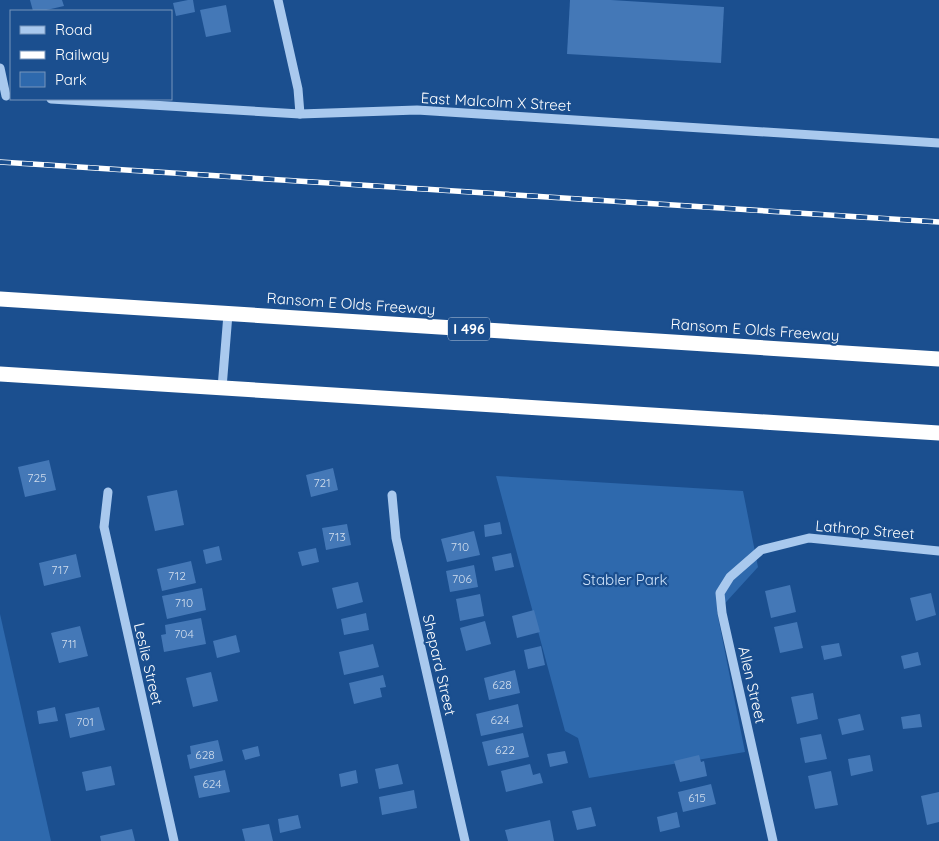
<svg xmlns="http://www.w3.org/2000/svg" width="939" height="841" viewBox="0 0 939 841" font-family="Quicksand,sans-serif">
<rect width="100%" height="100%" fill="#1b4f8f"/>
<g fill="#2e69ad">
<path d="M 496,476 L 743,491 L 758,567 L 717,612 L 745,752 L 589,778 L 578,738 L 565,731 Z"/>
<path d="M 0,614 L 51,841 L 0,841 Z"/>
</g>
<g fill="#4478b7">
<path d="M 30,0 L 62,0 L 64,6 L 42,11 L 33,11 Z"/>
<path d="M 188,0 L 193,0 L 195,12 L 176,16 L 173,3 Z"/>
<path d="M 570,0 L 611,0 L 724,7 L 721,63 L 567,54 Z"/>
<path d="M 226,5 L 231,32 L 206,37 L 200,10 Z"/>
<path d="M 49,460 L 56,490 L 25,497 L 18,467 Z"/>
<path d="M 333,468 L 338,490 L 311,497 L 306,475 Z"/>
<path d="M 177,490 L 184,525 L 155,531 L 147,496 Z"/>
<path d="M 500,522 L 502,534 L 485,537 L 484,525 Z"/>
<path d="M 347,524 L 351,545 L 326,550 L 322,528 Z"/>
<path d="M 474,531 L 480,555 L 447,562 L 441,539 Z"/>
<path d="M 219,546 L 222,560 L 206,564 L 203,550 Z"/>
<path d="M 316,548 L 319,562 L 302,566 L 298,552 Z"/>
<path d="M 511,553 L 514,567 L 495,571 L 492,557 Z"/>
<path d="M 76,554 L 81,577 L 44,586 L 39,563 Z"/>
<path d="M 191,561 L 196,583 L 162,591 L 157,569 Z"/>
<path d="M 474,565 L 478,587 L 450,592 L 446,571 Z"/>
<path d="M 358,582 L 363,602 L 337,609 L 332,588 Z"/>
<path d="M 790,585 L 796,612 L 771,618 L 765,591 Z"/>
<path d="M 202,588 L 206,610 L 167,619 L 162,596 Z"/>
<path d="M 931,593 L 936,615 L 916,621 L 910,598 Z"/>
<path d="M 480,594 L 484,616 L 460,621 L 456,599 Z"/>
<path d="M 534,610 L 540,632 L 517,638 L 512,616 Z"/>
<path d="M 366,613 L 369,630 L 344,635 L 341,619 Z"/>
<path d="M 201,618 L 206,644 L 164,652 L 161,635 L 166,634 L 165,625 Z"/>
<path d="M 485,621 L 491,644 L 466,651 L 460,628 Z"/>
<path d="M 797,622 L 803,648 L 780,653 L 774,627 Z"/>
<path d="M 80,626 L 88,656 L 59,663 L 51,633 Z"/>
<path d="M 236,635 L 240,652 L 217,658 L 213,641 Z"/>
<path d="M 839,643 L 842,656 L 824,660 L 821,646 Z"/>
<path d="M 373,644 L 379,667 L 344,675 L 339,652 Z"/>
<path d="M 541,646 L 545,665 L 528,669 L 524,650 Z"/>
<path d="M 918,652 L 921,665 L 904,669 L 901,656 Z"/>
<path d="M 515,670 L 520,693 L 489,700 L 484,678 Z"/>
<path d="M 211,672 L 218,701 L 193,707 L 186,678 Z"/>
<path d="M 383,675 L 386,687 L 380,688 L 382,697 L 354,704 L 349,683 Z"/>
<path d="M 813,693 L 818,719 L 797,724 L 791,697 Z"/>
<path d="M 518,704 L 523,727 L 481,736 L 476,714 Z"/>
<path d="M 55,707 L 58,721 L 39,724 L 37,711 Z"/>
<path d="M 99,707 L 105,730 L 70,738 L 65,714 Z"/>
<path d="M 860,714 L 864,730 L 842,735 L 838,719 Z"/>
<path d="M 920,714 L 922,727 L 903,729 L 901,717 Z"/>
<path d="M 523,733 L 529,757 L 488,766 L 482,742 Z"/>
<path d="M 821,734 L 827,759 L 805,763 L 800,738 Z"/>
<path d="M 218,740 L 223,761 L 190,769 L 187,755 L 191,754 L 190,746 Z"/>
<path d="M 258,746 L 260,756 L 245,760 L 242,750 Z"/>
<path d="M 565,751 L 568,763 L 550,767 L 547,754 Z"/>
<path d="M 699,755 L 701,762 L 704,761 L 707,776 L 680,782 L 674,761 Z"/>
<path d="M 870,755 L 873,771 L 851,776 L 848,759 Z"/>
<path d="M 398,764 L 403,784 L 379,789 L 375,769 Z"/>
<path d="M 530,764 L 533,775 L 540,773 L 543,783 L 506,792 L 501,771 Z"/>
<path d="M 111,766 L 115,785 L 86,791 L 82,772 Z"/>
<path d="M 225,770 L 230,792 L 199,798 L 194,776 Z"/>
<path d="M 356,770 L 358,783 L 341,787 L 339,774 Z"/>
<path d="M 831,771 L 838,805 L 815,809 L 808,776 Z"/>
<path d="M 711,784 L 716,804 L 683,812 L 678,792 Z"/>
<path d="M 414,790 L 417,808 L 382,815 L 379,797 Z"/>
<path d="M 939,792 L 939,822 L 927,825 L 921,796 Z"/>
<path d="M 591,807 L 596,826 L 577,830 L 572,811 Z"/>
<path d="M 677,812 L 680,827 L 660,832 L 657,817 Z"/>
<path d="M 298,815 L 301,828 L 280,833 L 278,819 Z"/>
<path d="M 550,820 L 554,841 L 508,841 L 505,830 Z"/>
<path d="M 269,824 L 273,841 L 245,841 L 242,829 Z"/>
<path d="M 132,829 L 135,841 L 101,841 L 100,836 Z"/>
</g>
<g fill="none" stroke-linecap="round" stroke-linejoin="round">
<g stroke="#a9c9ee" stroke-width="9">
<path d="M 278,0 L 298,89 L 300,114"/>
<path d="M 0,68 L 6,96"/>
<path d="M 51,99 L 300,114 L 417,110 L 939,143"/>
<path d="M 222,388 L 228,314"/>
<path d="M 108,492 L 104,527 L 174,841"/>
<path d="M 392,495 L 396,538 L 465,841"/>
<path d="M 773,841 L 722,613 L 720,593 L 730,577 L 761,550 L 809,538 L 939,551"/>
</g>
<g stroke="#fff" stroke-width="15">
<path d="M 0,299 L 939,359"/>
<path d="M 0,374 L 939,433"/>
</g>
<g stroke="#fff" stroke-width="5.5">
<path id="rail" d="M 0,162 L 939,222"/>
</g>
<use href="#rail" stroke="#1b4f8f" stroke-width="4" stroke-dasharray="11" stroke-linecap="butt"/>
</g>
<g text-anchor="middle" stroke-width="4.5" stroke-linejoin="round" paint-order="stroke">
<g font-size="12" fill="#d0dded">
<text x="37" y="482">725</text>
<text x="322" y="487">721</text>
<text x="337" y="541">713</text>
<text x="460" y="551">710</text>
<text x="60" y="574">717</text>
<text x="177" y="580">712</text>
<text x="462" y="583">706</text>
<text x="184" y="607">710</text>
<text x="184" y="638">704</text>
<text x="69" y="648">711</text>
<text x="502" y="689">628</text>
<text x="500" y="724">624</text>
<text x="85" y="726">701</text>
<text x="505" y="754">622</text>
<text x="205" y="759">628</text>
<text x="212" y="788">624</text>
<text x="697" y="802">615</text>
</g>
<rect fill="#1b4f8f" stroke="#bbcadd" stroke-width="1" x="448" y="317.5" width="42" height="23" rx="4"/>
<g font-size="14" font-weight="bold" fill="#fff">
<text x="469" y="334">I 496</text>
</g>
<g font-size="15" fill="#fff" stroke="#1b4f8f">
<text transform="translate(496 102) rotate(3)" y="5">East Malcolm X Street</text>
<text transform="translate(351 304) rotate(4)" y="5">Ransom E Olds Freeway</text>
<text transform="translate(755 330) rotate(4)" y="5">Ransom E Olds Freeway</text>
<text transform="translate(865 530) rotate(5)" y="5">Lathrop Street</text>
<text transform="translate(148 664) rotate(77)" y="5">Leslie Street</text>
<text transform="translate(439 665) rotate(77)" y="5">Shepard Street</text>
<text transform="translate(752 685) rotate(77)" y="5">Allen Street</text>
</g>
<g font-size="15" fill="#cfe3fa" stroke="#1b4f8f">
<text x="625" y="585">Stabler Park</text>
</g>
</g>
<rect x="10" y="10" width="162" height="90" fill="#1b4f8f" stroke="#7695bc"/>
<rect x="20" y="26" width="25" height="8" fill="#a9c9ee" stroke="#7695bc"/>
<text x="55" y="35" font-size="15" fill="#ffffff">Road</text>
<rect x="20" y="51" width="25" height="8" fill="#ffffff" stroke="#7695bc"/>
<text x="55" y="60" font-size="15" fill="#ffffff">Railway</text>
<rect x="20" y="72" width="25" height="15" fill="#2e69ad" stroke="#7695bc"/>
<text x="55" y="85" font-size="15" fill="#ffffff">Park</text>
</svg>
